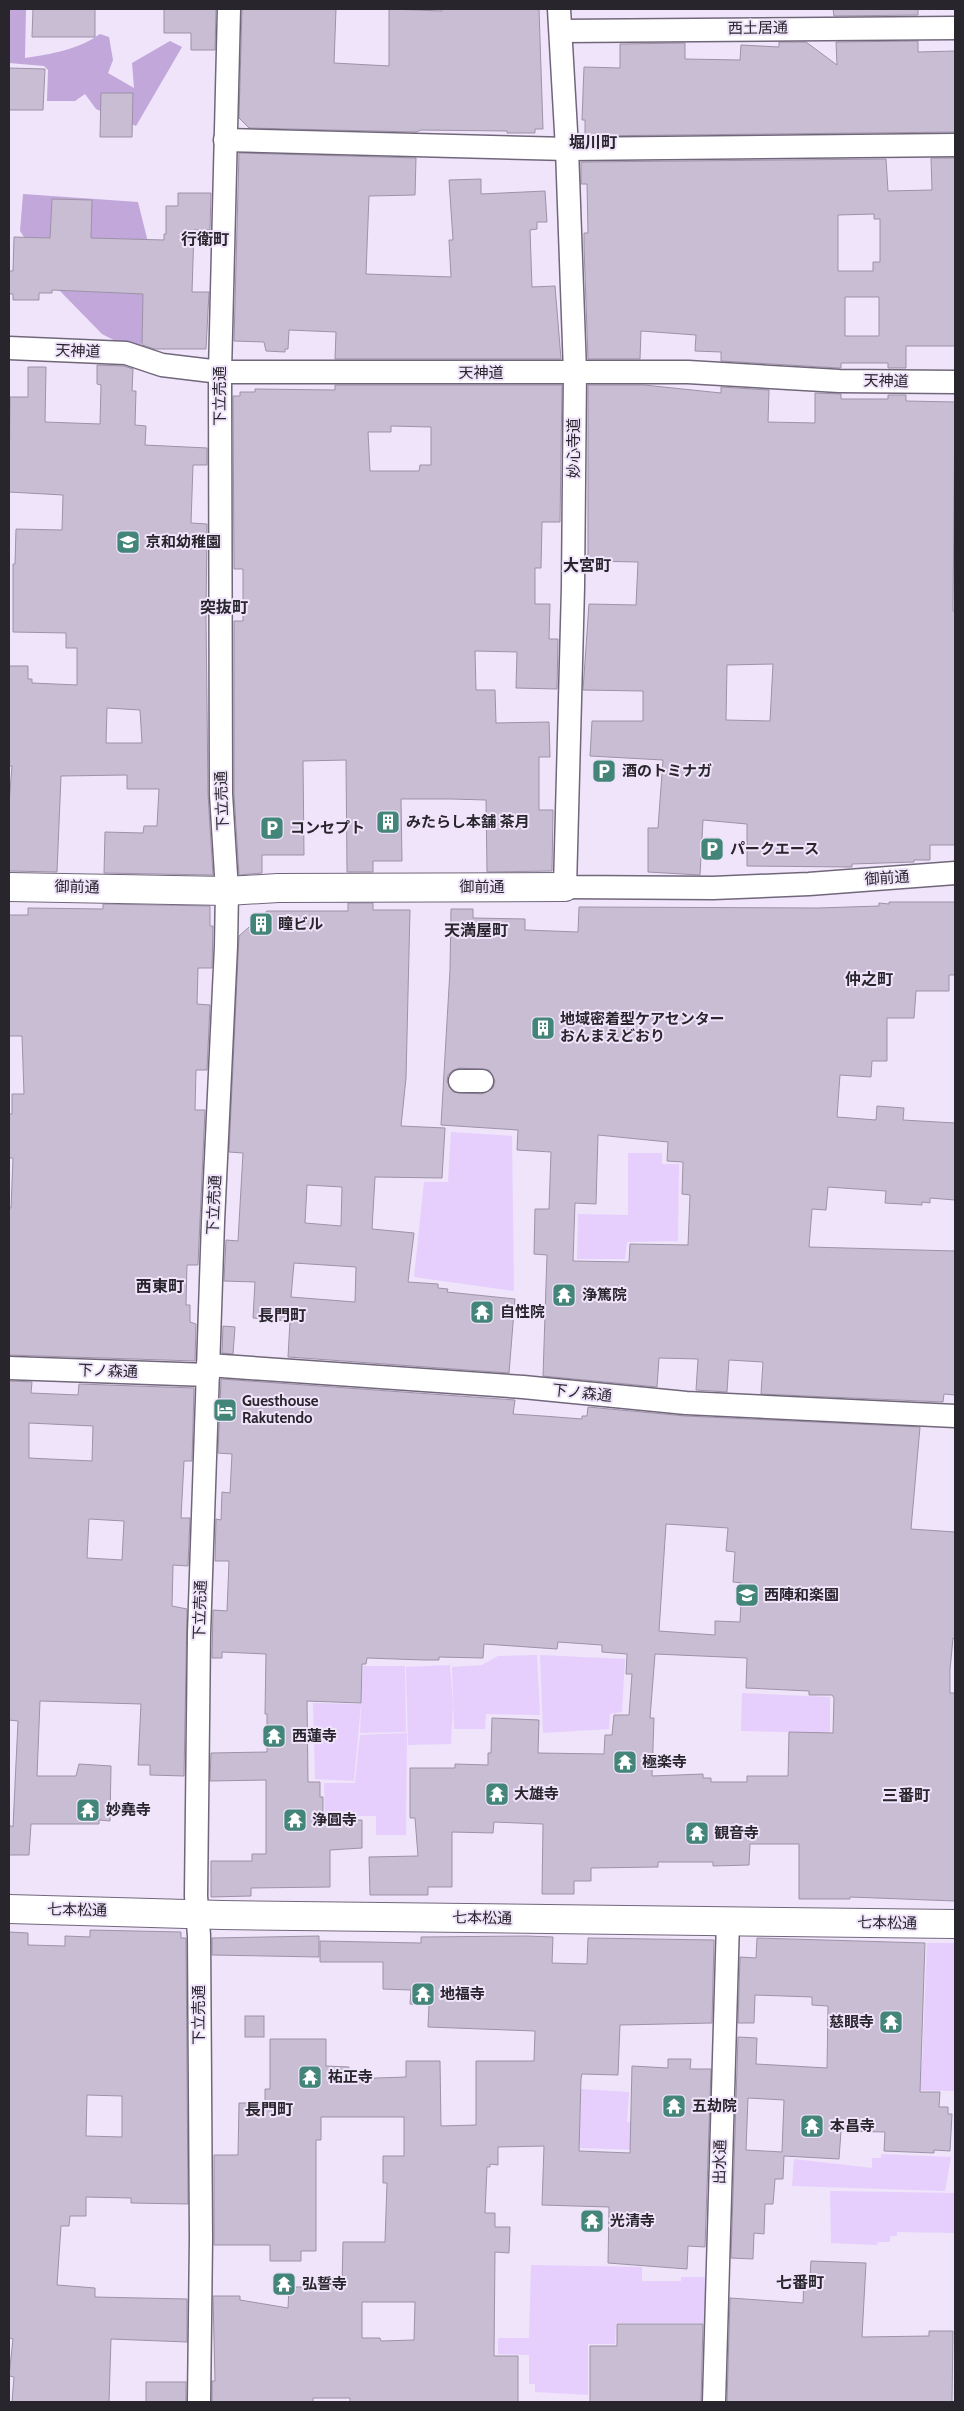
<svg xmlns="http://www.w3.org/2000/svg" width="964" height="2411" viewBox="0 0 964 2411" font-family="Cabin,'Noto Sans JP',sans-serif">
<rect width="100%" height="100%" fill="#efe4fa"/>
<g fill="#e6cffc">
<path d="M 451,1132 L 512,1136 L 514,1291 L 414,1277 L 424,1182 L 448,1182 Z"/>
<path d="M 628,1153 L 662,1153 L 662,1164 L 679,1164 L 678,1241 L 627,1242 L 625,1259 L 577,1259 L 578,1214 L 628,1215 Z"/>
<path d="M 537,1655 L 540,1715 L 486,1714 L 485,1729 L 454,1729 L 452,1667 L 482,1665 L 498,1656 Z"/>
<path d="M 540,1655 L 625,1659 L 622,1712 L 610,1714 L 609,1729 L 543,1733 Z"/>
<path d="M 450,1665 L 453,1705 L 451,1744 L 408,1745 L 406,1667 Z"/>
<path d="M 363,1666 L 405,1666 L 406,1732 L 360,1733 Z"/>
<path d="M 742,1693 L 830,1697 L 830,1733 L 741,1731 Z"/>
<path d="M 313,1703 L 361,1704 L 354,1781 L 315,1779 Z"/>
<path d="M 407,1733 L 406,1835 L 376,1835 L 376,1816 L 325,1816 L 324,1783 L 355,1783 L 360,1735 Z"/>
<path d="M 927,1943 L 955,1943 L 955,2091 L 884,2090 L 885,2065 L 922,2065 Z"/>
<path d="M 581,2089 L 629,2092 L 627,2122 L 636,2123 L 640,2150 L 579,2148 Z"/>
<path d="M 881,2154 L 951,2157 L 945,2191 L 792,2186 L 794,2159 L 872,2168 L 872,2158 L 881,2158 Z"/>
<path d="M 830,2191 L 955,2193 L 955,2233 L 897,2232 L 897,2236 L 890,2236 L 890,2242 L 878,2242 L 877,2245 L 831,2243 Z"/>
<path d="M 531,2265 L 642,2267 L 642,2281 L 681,2281 L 681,2277 L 706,2277 L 705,2323 L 616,2323 L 615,2344 L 588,2344 L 588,2395 L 535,2392 L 535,2384 L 529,2384 L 529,2355 L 498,2354 L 498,2338 L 529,2338 Z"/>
</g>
<g fill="#c2a7da">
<path d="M 9,9 L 26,9 L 25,58 C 51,54 78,50 100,34 L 109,37 L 113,60 L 108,73 L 134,88 L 132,63 L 170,41 L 182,47 L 136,126 L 96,109 L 85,94 L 75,101 L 47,101 L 48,70 L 44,66 L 9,63 Z"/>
<path d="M 23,194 L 138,202 L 163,303 L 137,352 L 102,334 L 60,291 L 20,231 Z"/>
</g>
<g fill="#c8bdd3" stroke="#9d92a7" fill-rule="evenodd">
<path d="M 33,9 L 95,9 L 95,37 L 32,37 Z"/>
<path d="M 164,9 L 216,9 L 215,50 L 191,50 L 191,33 L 164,33 Z"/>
<path d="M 242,9 L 336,9 L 334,63 L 389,66 L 389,9 L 442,11 L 442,9 L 539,9 L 543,129 L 535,129 L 535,133 L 507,133 L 507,131 L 421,130 L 416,132 L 249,128 L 239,118 Z"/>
<path d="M 833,9 L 918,9 L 918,15 L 834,16 Z"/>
<path d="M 918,41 L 918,52 L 955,51 L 955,132 L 585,136 L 585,120 L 582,120 L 584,67 L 620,68 L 620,44 L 685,43 L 685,59 L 740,60 L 741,45 L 779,47 L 779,42 L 806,42 L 837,65 L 836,42 Z"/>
<path d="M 9,68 L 45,69 L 43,110 L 9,110 Z"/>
<path d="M 101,93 L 133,93 L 132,137 L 100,137 Z"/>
<path d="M 239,153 L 416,158 L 415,195 L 369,196 L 366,274 L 451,277 L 449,240 L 453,240 L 449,180 L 481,179 L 481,194 L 545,191 L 547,222 L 537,222 L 537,229 L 530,230 L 532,287 L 555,286 L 561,359 L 335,359 L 336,332 L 289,330 L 288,349 L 285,349 L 285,352 L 266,351 L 264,342 L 234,341 Z"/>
<path d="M 931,158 L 955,158 L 955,346 L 906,346 L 906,368 L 888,368 L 888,363 L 841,363 L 841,368 L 839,368 L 721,361 L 721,352 L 695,351 L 696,335 L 641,331 L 640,359 L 588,359 L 584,246 L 584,233 L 588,233 L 587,184 L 581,184 L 581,162 L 886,159 L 888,191 L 932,190 ZM 874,214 L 874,219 L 880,219 L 880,262 L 873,262 L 873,271 L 838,271 L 838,215 ZM 845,297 L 879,297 L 879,336 L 845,336 Z"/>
<path d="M 178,193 L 211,193 L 210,230 L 194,230 L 192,292 L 209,292 L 206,349 L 155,349 L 142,345 L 143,294 L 52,290 L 52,293 L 39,293 L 39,300 L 13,300 L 13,294 L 9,294 L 9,271 L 13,271 L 14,237 L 50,238 L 52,199 L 92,200 L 91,238 L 164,240 L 164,234 L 166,234 L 166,206 L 178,206 Z"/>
<path d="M 97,365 L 124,366 L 133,369 L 132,391 L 136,391 L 135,425 L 146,426 L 145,445 L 207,448 L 207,465 L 193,465 L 191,523 L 207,524 L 206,616 L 208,794 L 213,875 L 104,873 L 105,832 L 143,833 L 144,826 L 157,826 L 159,789 L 127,789 L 127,775 L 61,776 L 57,872 L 9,871 L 9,804 L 12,766 L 9,766 L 9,666 L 28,666 L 28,679 L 32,679 L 32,683 L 77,685 L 77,648 L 66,648 L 66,633 L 13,632 L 13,564 L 15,564 L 16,529 L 62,530 L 63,495 L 9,492 L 10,397 L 28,397 L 28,367 L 46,367 L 45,422 L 100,424 L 101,385 L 97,384 ZM 107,708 L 140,710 L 142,743 L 106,743 Z"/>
<path d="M 335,385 L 562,385 L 560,522 L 542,522 L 541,568 L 535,568 L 535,604 L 550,604 L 549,639 L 558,639 L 557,689 L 516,688 L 517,652 L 475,651 L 476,690 L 495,690 L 496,723 L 549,722 L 550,757 L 539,757 L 539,810 L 553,810 L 552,871 L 487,872 L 486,800 L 452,799 L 401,799 L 402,861 L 373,861 L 373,872 L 347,872 L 346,760 L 303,761 L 304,855 L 262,855 L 262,873 L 239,875 L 234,794 L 234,621 L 243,621 L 243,569 L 234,569 L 233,396 L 240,396 L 240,392 L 255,392 L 255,389 L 335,390 ZM 391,426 L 431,427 L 431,465 L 420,465 L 419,471 L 370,471 L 368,432 L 391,432 Z"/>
<path d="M 588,385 L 644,385 L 721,393 L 721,387 L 769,390 L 768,422 L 815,423 L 815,393 L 841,394 L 841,399 L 888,399 L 888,395 L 906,395 L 906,401 L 955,402 L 953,611 L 955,611 L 955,845 L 930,845 L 930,860 L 914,860 L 914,862 L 852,864 L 852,867 L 747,866 L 747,824 L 703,820 L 700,875 L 648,872 L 648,828 L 658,828 L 663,760 L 590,756 L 592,721 L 643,721 L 643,691 L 583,690 L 589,604 L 636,605 L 638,562 L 588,561 ZM 773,664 L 770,721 L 726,720 L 727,665 Z"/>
<path d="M 889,902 L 955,902 L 955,975 L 949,975 L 949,991 L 916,991 L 914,1018 L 887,1018 L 887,1061 L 872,1061 L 871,1077 L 840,1075 L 837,1117 L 876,1120 L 877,1106 L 904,1108 L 903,1120 L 955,1123 L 955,1200 L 930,1198 L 930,1203 L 922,1202 L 922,1205 L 885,1203 L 886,1191 L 828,1187 L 826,1210 L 812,1209 L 809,1247 L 955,1251 L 955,1395 L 944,1394 L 943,1402 L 761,1394 L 763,1362 L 729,1360 L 727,1392 L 696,1390 L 698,1359 L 659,1358 L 657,1387 L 543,1376 L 547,1255 L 534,1254 L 535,1209 L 549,1209 L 551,1152 L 517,1150 L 518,1130 L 441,1125 L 450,970 L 451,909 L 473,909 L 473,918 L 525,919 L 525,930 L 578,932 L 579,907 L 818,908 L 879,906 L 879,903 L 889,904 ZM 460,1068 L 489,1070 L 495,1081 L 493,1088 L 482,1094 L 453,1092 L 447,1081 L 448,1075 L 453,1070 ZM 598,1135 L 668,1142 L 667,1161 L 683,1162 L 682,1194 L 690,1195 L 688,1245 L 630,1244 L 629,1262 L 573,1261 L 575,1203 L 596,1204 Z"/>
<path d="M 348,903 L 373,903 L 373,910 L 410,910 L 406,1078 L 401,1126 L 445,1128 L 442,1178 L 375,1177 L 372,1229 L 414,1233 L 408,1282 L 438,1284 L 438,1288 L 448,1289 L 447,1292 L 515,1299 L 509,1373 L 288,1357 L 290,1321 L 253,1318 L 255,1282 L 224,1281 L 226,1240 L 238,1241 L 243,1153 L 229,1152 L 239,936 L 267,911 L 348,911 ZM 307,1185 L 342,1187 L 341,1226 L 305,1223 ZM 294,1263 L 356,1267 L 355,1302 L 291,1297 Z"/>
<path d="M 103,904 L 210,906 L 210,926 L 213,926 L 212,968 L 198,968 L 197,1004 L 210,1005 L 207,1070 L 196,1070 L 195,1110 L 205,1110 L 198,1265 L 187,1265 L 186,1305 L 190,1305 L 190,1322 L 196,1324 L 195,1361 L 9,1355 L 9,1208 L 11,1208 L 13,1158 L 9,1158 L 9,1114 L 12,1114 L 12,1094 L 24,1094 L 22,1036 L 9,1036 L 9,915 L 28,915 L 28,908 L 103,909 Z"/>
<path d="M 223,1326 L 235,1327 L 233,1354 L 222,1353 Z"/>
<path d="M 221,1379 L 515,1400 L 513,1414 L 543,1416 L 582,1419 L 582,1416 L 587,1416 L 588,1407 L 685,1416 L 920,1427 L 911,1529 L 955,1532 L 955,1639 L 953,1638 L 950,1670 L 950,1693 L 955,1693 L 955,1901 L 850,1897 L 850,1899 L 799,1899 L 799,1844 L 750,1844 L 749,1865 L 713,1866 L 713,1862 L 658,1862 L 658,1867 L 591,1868 L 591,1881 L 574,1881 L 574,1894 L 542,1894 L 543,1824 L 494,1822 L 493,1833 L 452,1832 L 452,1887 L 428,1887 L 428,1895 L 370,1895 L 369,1857 L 418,1856 L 415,1818 L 410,1818 L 410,1768 L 455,1768 L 455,1764 L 488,1765 L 488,1753 L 491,1753 L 492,1718 L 539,1720 L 538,1753 L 604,1754 L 605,1735 L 612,1735 L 614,1715 L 629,1715 L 632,1674 L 626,1674 L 627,1654 L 602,1652 L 602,1645 L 558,1642 L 557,1649 L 484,1644 L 483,1658 L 439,1657 L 439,1660 L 424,1660 L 367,1658 L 366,1664 L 362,1664 L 361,1703 L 307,1701 L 308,1782 L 320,1782 L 320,1797 L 323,1797 L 323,1820 L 362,1820 L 362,1848 L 330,1850 L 330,1887 L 251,1888 L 251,1896 L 211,1897 L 211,1861 L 252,1861 L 252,1854 L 266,1854 L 266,1780 L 210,1781 L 211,1753 L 267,1752 L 267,1714 L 265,1714 L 266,1654 L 222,1652 L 222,1658 L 212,1658 L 213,1610 L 227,1611 L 229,1561 L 215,1561 L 216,1519 L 221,1520 L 222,1492 L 230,1493 L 232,1454 L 218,1453 ZM 666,1524 L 728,1528 L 726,1551 L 735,1552 L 733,1582 L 742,1583 L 740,1622 L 715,1621 L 715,1635 L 659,1631 ZM 655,1654 L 747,1658 L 746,1688 L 809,1691 L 809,1695 L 832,1695 L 834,1698 L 833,1733 L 789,1732 L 788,1776 L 747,1776 L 747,1782 L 711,1782 L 711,1778 L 703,1778 L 703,1774 L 652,1776 L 654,1718 L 650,1718 Z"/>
<path d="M 9,1381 L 32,1382 L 31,1393 L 78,1395 L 79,1384 L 194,1388 L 192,1461 L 184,1461 L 181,1518 L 190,1518 L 188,1566 L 173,1565 L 172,1606 L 187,1609 L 184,1776 L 150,1775 L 150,1765 L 138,1765 L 141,1704 L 40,1701 L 37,1776 L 76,1776 L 79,1764 L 111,1766 L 110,1821 L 99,1820 L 99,1824 L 31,1824 L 29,1855 L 9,1855 L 9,1825 L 13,1827 L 18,1721 L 9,1720 ZM 29,1423 L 93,1426 L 92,1461 L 29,1458 ZM 89,1519 L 124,1521 L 122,1560 L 87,1558 Z"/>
<path d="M 90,1930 L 181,1932 L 181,1938 L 186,1938 L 188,2204 L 131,2203 L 131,2198 L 86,2197 L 86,2216 L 70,2216 L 69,2226 L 61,2226 L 57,2285 L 95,2288 L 95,2297 L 187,2299 L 187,2342 L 111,2339 L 109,2402 L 12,2402 L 14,2377 L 9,2376 L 13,2339 L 9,2338 L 9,1932 L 28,1933 L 28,1945 L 65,1946 L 65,1936 L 90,1937 ZM 87,2095 L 122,2096 L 122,2137 L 86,2136 Z"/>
<path d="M 319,1936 L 319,1957 L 212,1955 L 212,1938 Z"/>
<path d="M 526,1936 L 553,1937 L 552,1963 L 587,1964 L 588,1938 L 714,1940 L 712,2023 L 620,2025 L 618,2075 L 582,2074 L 581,2079 L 579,2151 L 630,2153 L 632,2066 L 668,2068 L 668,2059 L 691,2059 L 690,2069 L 711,2069 L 705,2247 L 688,2246 L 687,2269 L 608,2263 L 609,2207 L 542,2205 L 544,2146 L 498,2147 L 498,2165 L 490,2164 L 490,2167 L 487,2167 L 485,2213 L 495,2213 L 495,2227 L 510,2227 L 509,2253 L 495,2252 L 494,2356 L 518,2356 L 518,2402 L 350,2402 L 350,2398 L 313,2398 L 313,2402 L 212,2402 L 212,2381 L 215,2381 L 213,2296 L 240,2296 L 240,2300 L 288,2308 L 289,2287 L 342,2287 L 343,2242 L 385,2242 L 387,2183 L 383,2183 L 383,2156 L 404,2156 L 404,2117 L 321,2117 L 321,2140 L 316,2140 L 316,2251 L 301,2251 L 301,2261 L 270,2261 L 270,2245 L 214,2245 L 214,2155 L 238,2155 L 239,2103 L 265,2103 L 265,2089 L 270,2089 L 270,2039 L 326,2039 L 326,2066 L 349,2067 L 349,2079 L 406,2077 L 406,2061 L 440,2061 L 441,2126 L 476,2125 L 476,2061 L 534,2061 L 535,2031 L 428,2027 L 429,2005 L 410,2004 L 411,1990 L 383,1989 L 383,1962 L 320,1962 L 320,1941 L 421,1943 L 421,1937 ZM 362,2302 L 415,2302 L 414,2340 L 381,2341 L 380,2338 L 362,2338 Z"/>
<path d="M 757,1938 L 925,1943 L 920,2092 L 940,2092 L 939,2107 L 948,2107 L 948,2114 L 952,2114 L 950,2151 L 934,2150 L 934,2153 L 884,2151 L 885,2132 L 841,2131 L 839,2159 L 784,2156 L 783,2179 L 775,2179 L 773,2204 L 765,2204 L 764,2234 L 754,2233 L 753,2259 L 731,2258 L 738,2037 L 757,2038 L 756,2064 L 827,2068 L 828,2006 L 812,2005 L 812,1997 L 755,1995 L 754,2023 L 738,2023 L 740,1957 L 756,1958 ZM 748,2098 L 784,2100 L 782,2152 L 746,2150 Z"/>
<rect x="245" y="2016" width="19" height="21"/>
<path d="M 811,2261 L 866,2263 L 862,2337 L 929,2336 L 929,2331 L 953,2331 L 952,2402 L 727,2402 L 730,2298 L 803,2303 L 804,2276 L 810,2276 Z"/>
<path d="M 617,2324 L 703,2324 L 701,2402 L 590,2402 L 590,2346 L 617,2346 Z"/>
<rect x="146" y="2382" width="40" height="20"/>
</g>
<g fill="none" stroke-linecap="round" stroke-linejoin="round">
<g stroke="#71677b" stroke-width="25">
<g id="street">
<path d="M 559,9 L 567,149 L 575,372 L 573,587 L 565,887 L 713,888 L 809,884 L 955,873"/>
<path d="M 561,31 L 955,28"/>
<path d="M 225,140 L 567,149 L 955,145"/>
<path d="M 9,348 L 126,353 L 162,365 L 220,372 L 688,372 L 839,381 L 955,382"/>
<path d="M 460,1081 L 482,1081"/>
<path d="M 208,1365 L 523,1387 L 686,1403 L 955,1416"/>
<path d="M 9,1368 L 208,1375"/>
<path d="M 199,2402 L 201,2238 L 199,1936 L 196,1896 L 199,1634 L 213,1222 L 226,946 L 227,891 L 221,794 L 220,372 L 229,9"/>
<path d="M 714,2402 L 728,1921"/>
</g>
</g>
<g stroke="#71677b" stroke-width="30">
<g id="secondary">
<path d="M 9,887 L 227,891 L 278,888 L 565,887"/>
<path d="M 9,1909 L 222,1915 L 955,1924"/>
</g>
</g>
<use href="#street" stroke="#fff" stroke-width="22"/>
<use href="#secondary" stroke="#fff" stroke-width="28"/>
</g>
<defs>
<g id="school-square" transform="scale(1.25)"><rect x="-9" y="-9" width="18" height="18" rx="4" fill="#438679" stroke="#efe4fa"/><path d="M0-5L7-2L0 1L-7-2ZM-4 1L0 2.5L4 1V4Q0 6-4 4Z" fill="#fff"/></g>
<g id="parking-square" transform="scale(1.25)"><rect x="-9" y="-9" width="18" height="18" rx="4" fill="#438679" stroke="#efe4fa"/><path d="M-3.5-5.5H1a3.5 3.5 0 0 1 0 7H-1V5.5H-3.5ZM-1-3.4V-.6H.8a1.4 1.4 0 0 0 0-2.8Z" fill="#fff"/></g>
<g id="building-square" transform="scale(1.25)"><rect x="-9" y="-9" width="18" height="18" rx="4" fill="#438679" stroke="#efe4fa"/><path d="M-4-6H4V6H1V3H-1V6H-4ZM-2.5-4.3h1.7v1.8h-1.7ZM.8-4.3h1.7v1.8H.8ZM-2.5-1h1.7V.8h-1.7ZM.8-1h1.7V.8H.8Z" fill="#fff"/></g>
<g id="temple-square" transform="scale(1.25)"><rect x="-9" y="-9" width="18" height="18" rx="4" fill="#438679" stroke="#efe4fa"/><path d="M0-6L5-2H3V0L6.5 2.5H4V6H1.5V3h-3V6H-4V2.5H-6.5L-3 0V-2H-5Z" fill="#fff"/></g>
<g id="hotel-square" transform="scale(1.25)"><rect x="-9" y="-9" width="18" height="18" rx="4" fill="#438679" stroke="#efe4fa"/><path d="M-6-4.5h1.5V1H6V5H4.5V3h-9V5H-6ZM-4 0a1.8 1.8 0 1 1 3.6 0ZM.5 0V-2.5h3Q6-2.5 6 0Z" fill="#fff"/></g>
</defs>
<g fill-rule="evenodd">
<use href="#school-square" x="128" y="542"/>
<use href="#parking-square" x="604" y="771"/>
<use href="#building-square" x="388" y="822"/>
<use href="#parking-square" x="272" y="828"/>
<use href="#parking-square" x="712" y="849"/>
<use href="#building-square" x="261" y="924"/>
<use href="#building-square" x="543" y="1028"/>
<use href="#temple-square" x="564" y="1295"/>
<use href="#temple-square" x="482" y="1312"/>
<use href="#hotel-square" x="225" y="1410"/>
<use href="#school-square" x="747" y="1595"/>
<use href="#temple-square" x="274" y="1736"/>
<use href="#temple-square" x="625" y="1762"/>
<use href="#temple-square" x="497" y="1794"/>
<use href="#temple-square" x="88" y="1810"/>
<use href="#temple-square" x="295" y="1820"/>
<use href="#temple-square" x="697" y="1833"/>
<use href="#temple-square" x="423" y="1994"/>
<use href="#temple-square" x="891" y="2022"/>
<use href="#temple-square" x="310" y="2077"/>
<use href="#temple-square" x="674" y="2106"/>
<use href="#temple-square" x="812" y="2126"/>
<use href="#temple-square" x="592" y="2221"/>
<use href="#temple-square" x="284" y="2284"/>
</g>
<g text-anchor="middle" stroke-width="4" stroke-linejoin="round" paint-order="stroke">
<g font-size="15" fill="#29252d" stroke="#efe4fa">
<text transform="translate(758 28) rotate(-1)" y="5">西土居通</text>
<text transform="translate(78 351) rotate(2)" y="5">天神道</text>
<text x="481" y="378">天神道</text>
<text transform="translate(886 381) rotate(1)" y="5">天神道</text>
<text transform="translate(220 396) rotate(-90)" y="5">下立売通</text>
<text transform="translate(574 448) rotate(-90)" y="5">妙心寺道</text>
<text transform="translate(222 801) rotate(-92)" y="5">下立売通</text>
<text transform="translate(887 878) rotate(-4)" y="5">御前通</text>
<text transform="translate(77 887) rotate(1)" y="5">御前通</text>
<text x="482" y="892">御前通</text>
<text transform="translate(214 1205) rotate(-87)" y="5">下立売通</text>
<text transform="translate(108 1371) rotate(2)" y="5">下ノ森通</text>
<text transform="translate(582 1393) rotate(6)" y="5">下ノ森通</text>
<text transform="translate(200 1610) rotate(-88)" y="5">下立売通</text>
<text transform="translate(77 1910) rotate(1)" y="5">七本松通</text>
<text transform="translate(482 1918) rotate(1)" y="5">七本松通</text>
<text transform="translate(887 1923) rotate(1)" y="5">七本松通</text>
<text transform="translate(199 2015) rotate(-90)" y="5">下立売通</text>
<text transform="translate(720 2162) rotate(-89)" y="5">出水通</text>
</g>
<g font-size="15" font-weight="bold" fill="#29252d" stroke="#efe4fa" text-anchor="start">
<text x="146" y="547">京和幼稚園</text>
<text x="622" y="776">酒のトミナガ</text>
<text x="406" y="827">みたらし本舗 茶月</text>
<text x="290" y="833">コンセプト</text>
<text x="730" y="854">パークエース</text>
<text x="278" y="929">瞳ビル</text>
<text x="560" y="1024">地域密着型ケアセンター<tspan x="560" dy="17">おんまえどおり</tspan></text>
<text x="582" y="1300">浄篤院</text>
<text x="500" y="1317">自性院</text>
<text x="242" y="1406">Guesthouse<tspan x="242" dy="17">Rakutendo</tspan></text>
<text x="764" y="1600">西陣和楽園</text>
<text x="292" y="1741">西蓮寺</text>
<text x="642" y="1767">極楽寺</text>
<text x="514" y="1799">大雄寺</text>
<text x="106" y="1815">妙堯寺</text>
<text x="312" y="1825">浄圓寺</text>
<text x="714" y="1838">観音寺</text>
<text x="440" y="1999">地福寺</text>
<text x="874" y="2027" text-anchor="end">慈眼寺</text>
<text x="328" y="2082">祐正寺</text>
<text x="692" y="2111">五劫院</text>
<text x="830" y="2131">本昌寺</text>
<text x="610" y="2226">光清寺</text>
<text x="302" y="2289">弘誓寺</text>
</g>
<g font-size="16" font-weight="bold" fill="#29252d" stroke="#efe4fa">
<text x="593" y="148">堀川町</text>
<text x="205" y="245">行衛町</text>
<text x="587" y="571">大宮町</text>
<text x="224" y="613">突抜町</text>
<text x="476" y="936">天満屋町</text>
<text x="869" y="985">仲之町</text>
<text x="160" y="1292">西東町</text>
<text x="282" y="1321">長門町</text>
<text x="906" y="1801">三番町</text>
<text x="269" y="2115">長門町</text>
<text x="800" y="2288">七番町</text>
</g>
</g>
<rect width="964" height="2411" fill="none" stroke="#29252d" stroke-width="20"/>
</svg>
